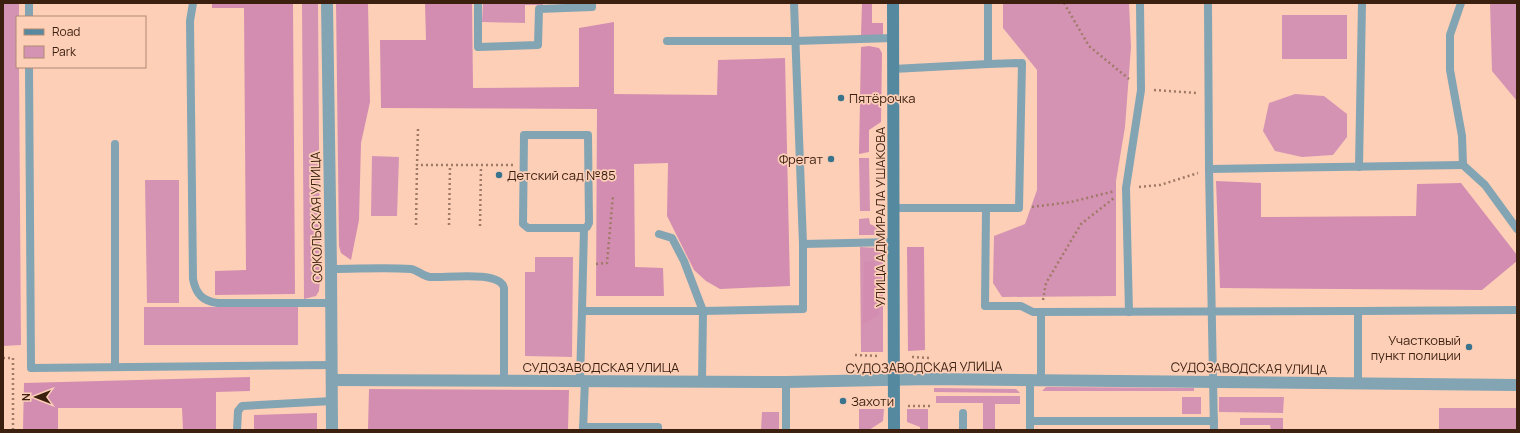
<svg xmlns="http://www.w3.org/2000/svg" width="1520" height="433" viewBox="0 0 1520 433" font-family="Manrope,sans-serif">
<rect width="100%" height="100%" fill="#fdcfb7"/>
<g fill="#d593b4">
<path d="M 3,3 L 19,3 L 19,17 L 17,17 L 17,67 L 19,67 L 21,345 L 3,346 Z"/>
<path d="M 302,3 L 318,3 L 320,280 L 319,291 L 316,296 L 304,299 Z"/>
<path d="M 483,3 L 543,3 L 543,5 L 525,5 L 525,23 L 482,22 Z"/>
<path d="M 1003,3 L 1129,3 L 1131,47 L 1125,127 L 1116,181 L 1116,296 L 1002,297 L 993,283 L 994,236 L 1025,224 L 1037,190 L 1037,70 L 1003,28 Z"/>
<path d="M 1490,3 L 1517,3 L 1517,101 L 1492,71 Z"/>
<rect x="1282" y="15" width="65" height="44"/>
<path d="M 1295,94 L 1324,96 L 1347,114 L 1347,137 L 1333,155 L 1302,157 L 1275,151 L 1263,131 L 1269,103 Z"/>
<path d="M 372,156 L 399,157 L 397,216 L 371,216 Z"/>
<path d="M 859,158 L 869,158 L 870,211 L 860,211 Z"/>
<path d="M 145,180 L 179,180 L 179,303 L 147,303 Z"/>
<path d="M 869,218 L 870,224 L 883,230 L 883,231 L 875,235 L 859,235 L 859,219 Z"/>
<path d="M 860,247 L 879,248 L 883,255 L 883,352 L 861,352 Z"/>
<path d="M 535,257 L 573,257 L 572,357 L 525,356 L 525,272 L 535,272 Z"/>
<rect x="144" y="307" width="154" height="38"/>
<path d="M 1046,387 L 1052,387 L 1194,388 L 1194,391 L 1042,391 Z"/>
<path d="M 934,388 L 1016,389 L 1020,393 L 934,392 Z"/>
<path d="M 936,396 L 1020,396 L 1020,404 L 995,404 L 995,430 L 983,430 L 983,403 L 936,403 Z"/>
<rect x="1182" y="397" width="19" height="17"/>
<path d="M 1219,397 L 1284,397 L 1283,413 L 1219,412 Z"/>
<rect x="1439" y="408" width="78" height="22"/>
<path d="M 859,409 L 884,409 L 883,421 L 869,430 L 859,430 Z"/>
<path d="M 907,409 L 928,409 L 928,430 L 920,430 L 920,427 L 907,422 Z"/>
<path d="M 762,412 L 779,412 L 779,430 L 761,430 Z"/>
<path d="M 1240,418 L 1283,418 L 1283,430 L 1271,430 L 1270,425 L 1240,425 Z"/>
</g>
<g fill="#d38db0">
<path d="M 212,3 L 293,3 L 295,294 L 215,295 L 215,271 L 246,270 L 244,8 L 212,8 Z"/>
<path d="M 336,3 L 368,3 L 370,102 L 361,143 L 359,220 L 351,260 L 341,253 L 339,246 Z"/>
<path d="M 425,3 L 472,3 L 473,88 L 579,87 L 579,28 L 614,22 L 614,94 L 717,95 L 718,60 L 785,58 L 790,286 L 720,289 L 706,281 L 694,270 L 667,216 L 668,163 L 634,164 L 635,267 L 663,268 L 664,296 L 596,296 L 597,109 L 381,108 L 380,40 L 426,40 Z"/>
<path d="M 862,3 L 872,3 L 872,23 L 883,23 L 883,37 L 861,36 Z"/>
<path d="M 869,46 L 879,48 L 882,53 L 881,122 L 869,130 L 869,152 L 859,154 L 861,47 Z"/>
<path d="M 1216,181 L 1261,183 L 1261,217 L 1416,216 L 1417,184 L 1461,183 L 1517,255 L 1517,261 L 1482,290 L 1220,288 Z"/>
<path d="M 907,247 L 924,247 L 925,350 L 908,351 Z"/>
<path d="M 874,261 L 880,286 L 879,315 L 863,324 L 864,262 Z"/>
<path d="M 250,377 L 250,391 L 216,392 L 216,430 L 183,430 L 182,408 L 58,408 L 58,430 L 23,430 L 24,383 Z"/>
<path d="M 369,389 L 569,390 L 568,430 L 368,429 Z"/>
<path d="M 317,413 L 317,430 L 254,430 L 254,415 Z"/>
</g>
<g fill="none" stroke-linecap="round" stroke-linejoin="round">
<g stroke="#9f7a66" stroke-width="2.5" stroke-dasharray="2 3" stroke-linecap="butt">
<path d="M 1064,3 L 1089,46 L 1129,79"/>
<path d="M 1154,90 L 1197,93"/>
<path d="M 418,129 L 417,165 L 513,165"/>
<path d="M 1139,187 L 1160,185 L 1198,173"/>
<path d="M 1032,207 L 1071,202 L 1115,191"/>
<path d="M 416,225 L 417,165"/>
<path d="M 449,225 L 450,166"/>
<path d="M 480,226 L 481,166"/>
<path d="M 596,264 L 607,263 L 613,196"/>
<path d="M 1043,300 L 1046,283 L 1081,224 L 1114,198"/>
<path d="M 855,355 L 880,356"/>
<path d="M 912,357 L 930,358"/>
<path d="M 3,358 L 13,358 L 13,430"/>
<path d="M 853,406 L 880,405"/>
<path d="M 908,406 L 930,406"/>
</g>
<g stroke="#82a4b3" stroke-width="8">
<path d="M 29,3 L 29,17"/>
<path d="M 193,3 L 190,21 L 193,279 C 196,294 202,301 218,303 L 332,303"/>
<path d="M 478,3 L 478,47 L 538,45 L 539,9 L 592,7 L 592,3"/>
<path d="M 988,3 L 988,64 L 1022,63 L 1019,208 L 986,208 L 985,306 L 1021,306 L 1033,312 L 1358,311"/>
<path d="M 1208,3 L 1209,169 L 1214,430"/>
<path d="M 1461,3 L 1450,35 L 1450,70 L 1462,136 L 1463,165 L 1485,185 L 1517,229"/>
<path d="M 667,41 L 795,41 L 893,38"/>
<path d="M 29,67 L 31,368 L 332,365"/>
<path d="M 893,69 L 988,64"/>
<path d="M 115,144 L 115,367"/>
<path d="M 1359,167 L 1362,3"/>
<path d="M 1209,169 L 1463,165"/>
<path d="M 894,208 L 986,208"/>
<path d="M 659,234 L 672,238 L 684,261 L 703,311 L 803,309 L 803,244 L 794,3"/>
<path d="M 803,244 L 893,242"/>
<path d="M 331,269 C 358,269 385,267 411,269 C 418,270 422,276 430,277 C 446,278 500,270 504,288 L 504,380"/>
<path d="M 582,311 L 584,228 L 528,228 L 523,224 L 524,135 L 588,135 L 589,223 L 587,227 L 584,228"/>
<path d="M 1041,312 L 1041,380"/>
<path d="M 1129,312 L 1126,188 L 1141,90 L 1140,3"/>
<path d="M 580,380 L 582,311 L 703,311 L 702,381"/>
<path d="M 1030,380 L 1030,430"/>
<path d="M 1358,383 L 1358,311 L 1517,310"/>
<path d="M 963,413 L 963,430"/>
<path d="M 1030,421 L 1214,421"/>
<path d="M 583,427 L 658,427 L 658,430"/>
<path d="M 237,430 L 238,411 L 242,406 L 332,401"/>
<path d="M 583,430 L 585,380"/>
<path d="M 786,430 L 786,382"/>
</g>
<g stroke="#82a4b3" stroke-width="12">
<path d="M 327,3 L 331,269 L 332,430"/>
<path d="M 332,380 L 786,382 L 930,379 L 1517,385"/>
</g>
<path stroke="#5589a0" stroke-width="12" d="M 893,3 L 894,430"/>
</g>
<g fill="#39738c" stroke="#fdcfb7" stroke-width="1.5">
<circle cx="841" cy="98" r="4"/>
<circle cx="831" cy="159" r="4"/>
<circle cx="499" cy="175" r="4"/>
<circle cx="1469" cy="347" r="4"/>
<circle cx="843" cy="401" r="4"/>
</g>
<g text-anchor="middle" stroke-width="3.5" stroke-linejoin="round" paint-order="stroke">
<g font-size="13" fill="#3b1f0f" stroke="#fdcfb7" text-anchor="start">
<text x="849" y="103">Пятёрочка</text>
<text x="823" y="164" text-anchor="end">Фрегат</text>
<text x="507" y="180">Детский сад №85</text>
<text x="1461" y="345" text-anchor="end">Участковый<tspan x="1461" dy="15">пункт полиции</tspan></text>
<text x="851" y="406">Захоти</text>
</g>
<g font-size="13" fill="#3b1f0f" stroke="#fdcfb7">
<text transform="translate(316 217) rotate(-91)" y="5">СОКОЛЬСКАЯ УЛИЦА</text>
<text transform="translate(880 217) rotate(-90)" y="5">УЛИЦА АДМИРАЛА УШАКОВА</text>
<text x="601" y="372">СУДОЗАВОДСКАЯ УЛИЦА</text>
<text transform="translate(924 367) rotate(-1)" y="5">СУДОЗАВОДСКАЯ УЛИЦА</text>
<text transform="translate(1249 368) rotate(1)" y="5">СУДОЗАВОДСКАЯ УЛИЦА</text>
</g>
</g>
<rect width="1520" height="433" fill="none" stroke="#3b1f0f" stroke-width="8"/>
<rect x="16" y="16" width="130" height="52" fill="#fdcfb7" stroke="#af8974"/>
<rect x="24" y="29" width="20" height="6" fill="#5589a0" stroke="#af8974"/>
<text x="52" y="36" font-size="12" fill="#3b1f0f">Road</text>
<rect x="24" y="46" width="20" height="12" fill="#d593b4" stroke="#af8974"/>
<text x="52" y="56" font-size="12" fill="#3b1f0f">Park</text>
<g transform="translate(36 397) rotate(270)" stroke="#fdcfb7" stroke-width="3" paint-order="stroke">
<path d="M0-3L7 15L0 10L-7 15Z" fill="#3b1f0f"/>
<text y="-6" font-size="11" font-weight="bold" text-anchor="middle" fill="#3b1f0f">N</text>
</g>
</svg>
